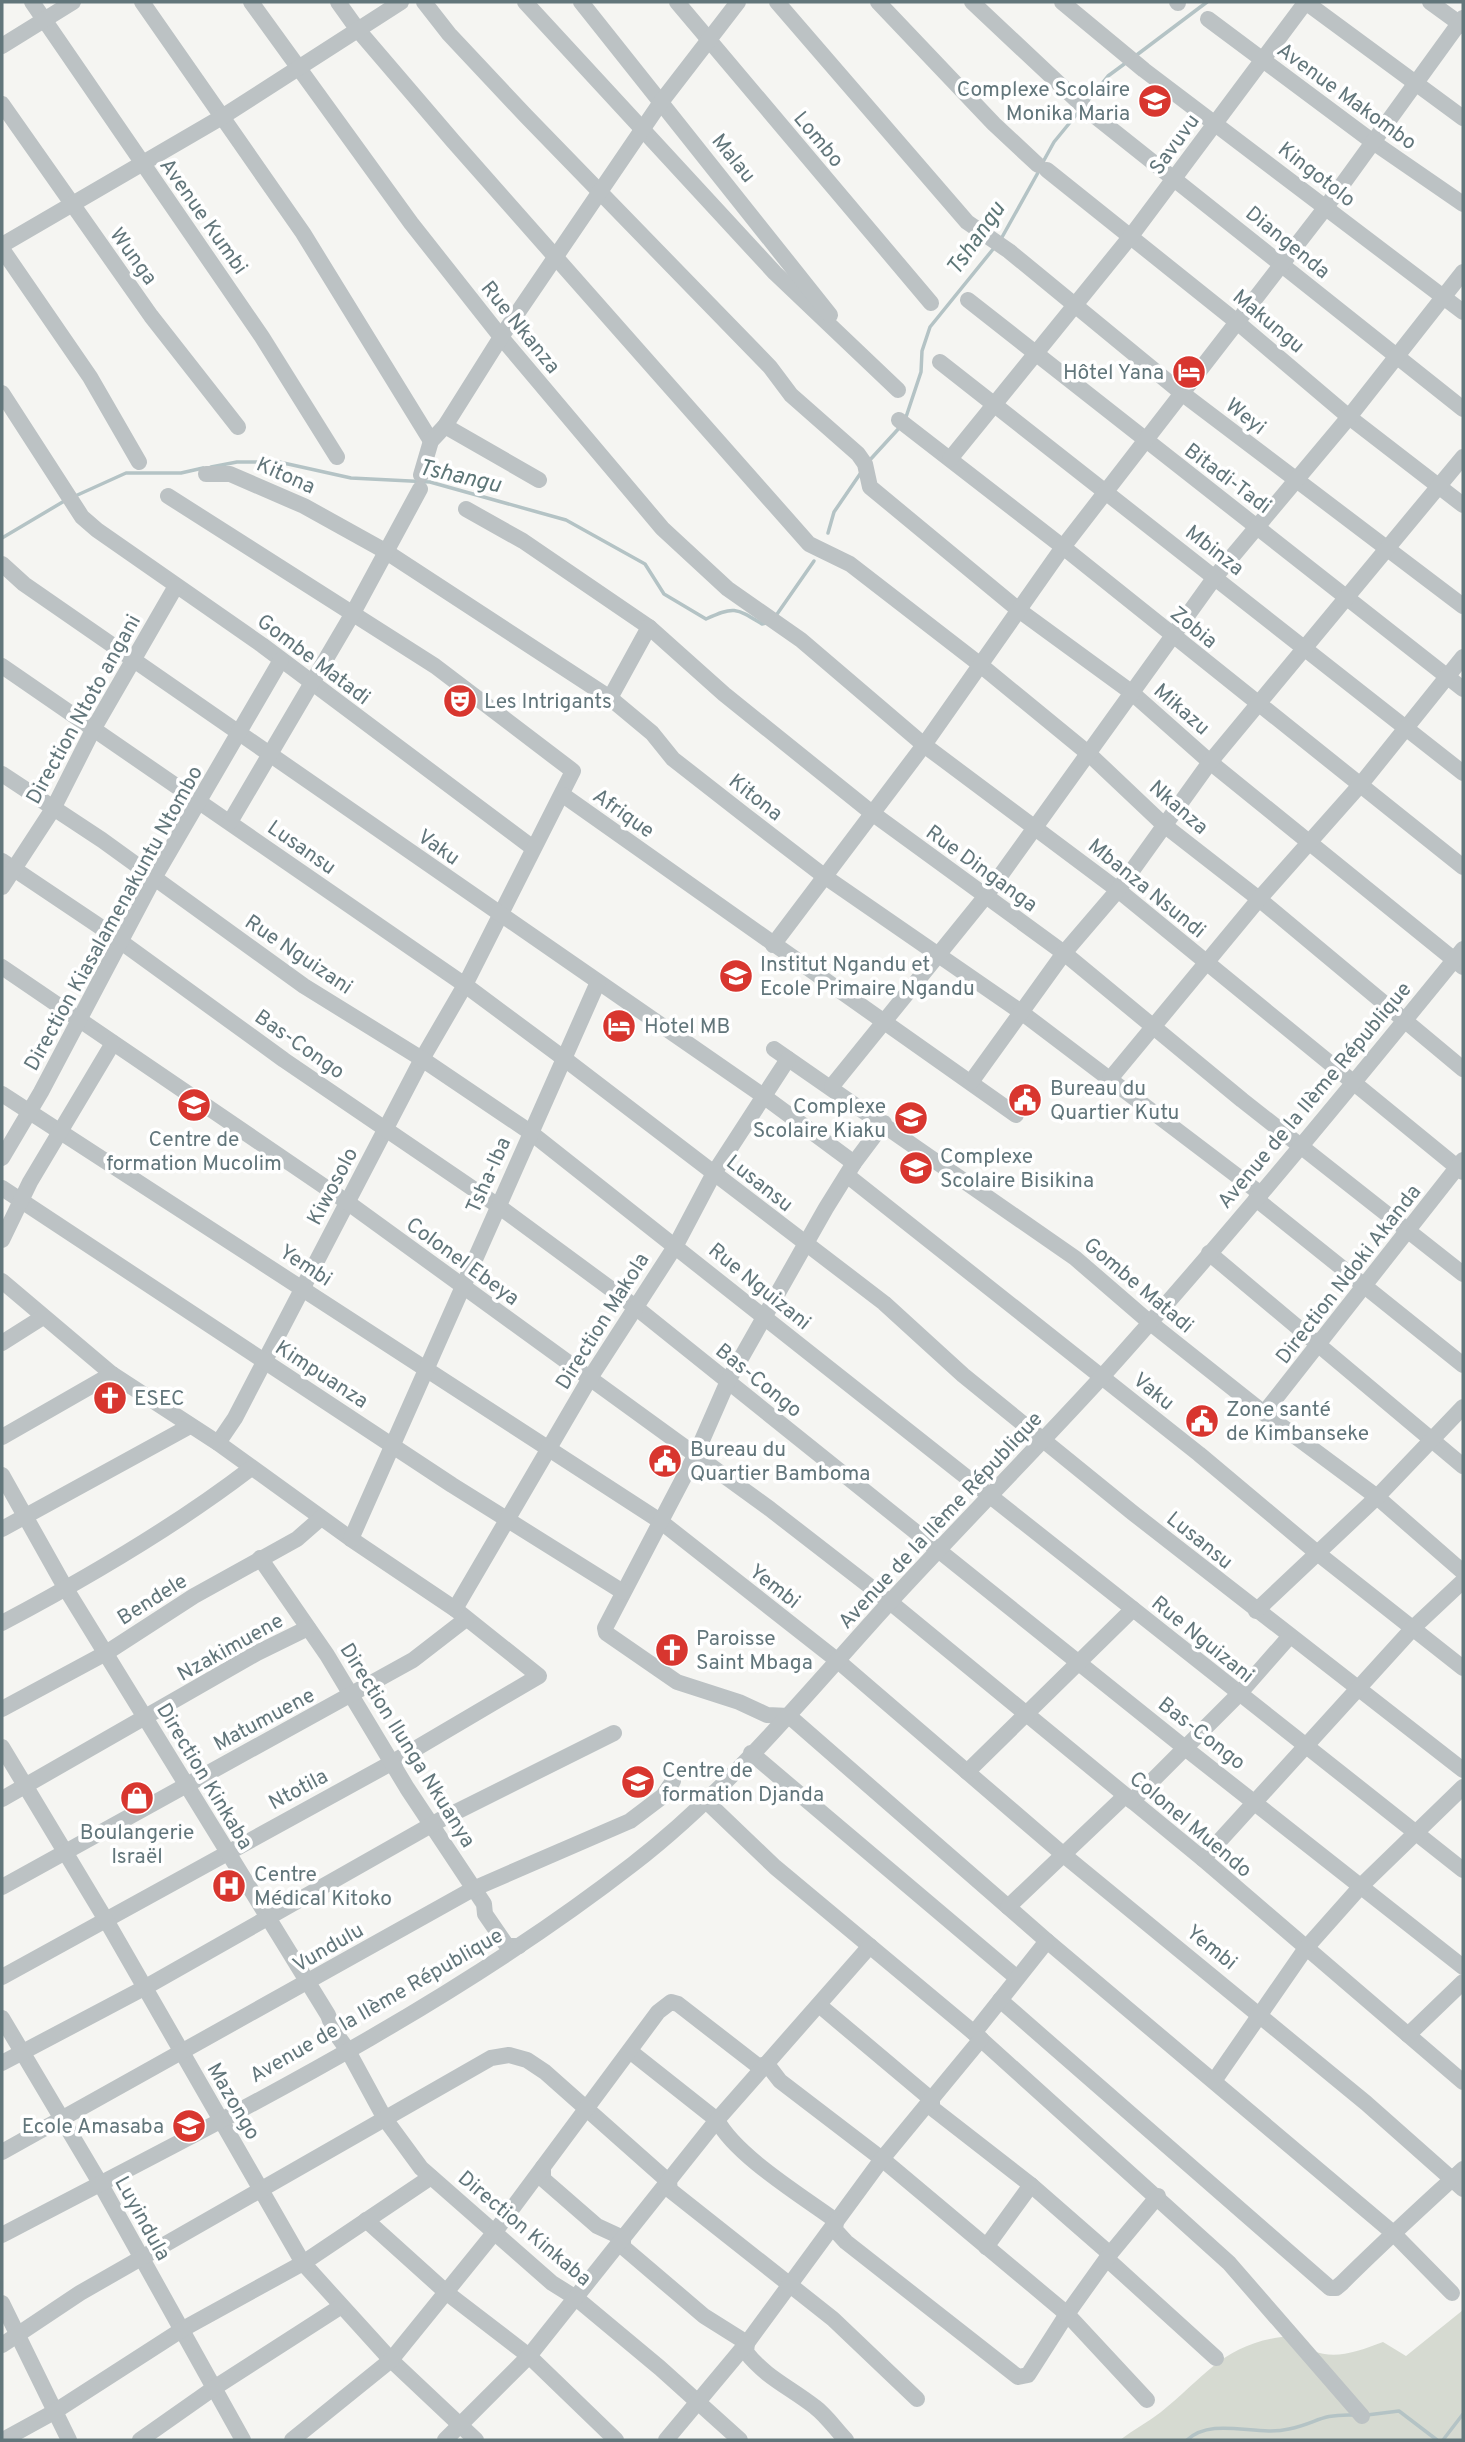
<svg xmlns="http://www.w3.org/2000/svg" width="1465" height="2442" viewBox="0 0 1465 2442" font-family="Overpass,sans-serif">
<rect width="100%" height="100%" fill="#f5f5f2"/>
<path fill="#d6dad1" d="M 1463,2310 L 1463,2440 L 1120,2440 C 1133,2430 1148,2422 1161,2412 C 1207,2375 1225,2342 1290,2336 C 1322,2364 1346,2356 1383,2342 L 1406,2356 Z"/>
<g fill="none" stroke-linecap="round" stroke-linejoin="round">
<g stroke="#b4c3c5" stroke-width="3.5">
<path d="M 1134,57 L 1207,2"/>
<path d="M 1086,103 L 1108,76 L 1127,62"/>
<path d="M 1043,162 L 1054,142 L 1081,109"/>
<path d="M 1001,239 L 1040,169"/>
<path d="M 905,420 L 921,372 L 922,351 L 930,327 L 994,248"/>
<path d="M 868,462 L 901,426"/>
<path d="M 211,467 L 237,462 L 279,462 L 351,478 L 430,482 L 566,520 L 645,564 L 664,594 L 706,619 C 734,606 736,608 762,624 L 766,623"/>
<path d="M 73,497 L 126,473 L 181,473 L 203,468"/>
<path d="M 828,533 L 834,512 L 860,474"/>
<path d="M 2,538 L 66,500"/>
<path d="M 775,617 L 814,561"/>
<path d="M 1367,2415 L 1399,2411 L 1437,2440"/>
<path d="M 1187,2440 C 1213,2416 1256,2437 1289,2429 C 1318,2423 1319,2414 1353,2415"/>
<path d="M 1443,2440 L 1463,2414"/>
</g>
<g stroke="#bcc2c4" stroke-width="16">
<path d="M 32,2 L 262,337 L 337,457"/>
<path d="M 142,2 L 303,233 L 431,441"/>
<path d="M 251,2 L 411,223 L 501,337 L 662,528 L 728,589 L 801,640 L 924,745 L 1118,890 L 1463,1172"/>
<path d="M 338,2 L 358,30 L 453,141 L 809,544 L 850,564 L 978,663 L 1089,754 L 1164,825 L 1259,899 L 1463,1069"/>
<path d="M 424,2 L 449,34 L 526,116 L 770,367 L 791,395 L 858,454 L 865,464 L 870,487 L 1020,611 L 1131,692 L 1210,762 L 1463,967"/>
<path d="M 525,2 L 775,273 L 898,390"/>
<path d="M 581,2 L 830,315"/>
<path d="M 677,2 L 931,303"/>
<path d="M 777,2 L 967,222 L 1009,251 L 1183,394 L 1463,606"/>
<path d="M 878,2 L 994,124 L 1038,165"/>
<path d="M 972,2 L 1086,109 L 1463,409"/>
<path d="M 1062,2 L 1144,70 L 1463,312"/>
<path d="M 1177,2 L 1178,3"/>
<path d="M 1430,2 L 1463,26"/>
<path d="M 1208,19 L 1373,142 L 1463,204"/>
<path d="M 2,46 L 73,2"/>
<path d="M 2,104 L 151,316 L 238,427"/>
<path d="M 1047,170 L 1237,322 L 1349,417 L 1463,505"/>
<path d="M 2,245 L 222,117 L 401,2"/>
<path d="M 2,249 L 90,377 L 139,462"/>
<path d="M 968,300 L 1463,689"/>
<path d="M 940,362 L 1463,773"/>
<path d="M 2,393 L 82,517 L 97,530 L 262,645 L 533,848"/>
<path d="M 899,420 L 1063,547 L 1463,867"/>
<path d="M 445,426 L 539,480"/>
<path d="M 950,459 L 1131,236 L 1302,7 L 1306,4 L 1311,6 L 1463,118"/>
<path d="M 206,474 L 230,474 L 304,506 L 385,551 L 610,698 L 652,733 L 673,759 L 746,816 L 824,876 L 1021,1012 L 1261,1194"/>
<path d="M 421,475 L 431,441 L 445,426 L 501,337 L 661,102 L 738,2"/>
<path d="M 168,496 L 435,666 L 573,771 L 465,985 L 422,1059 L 235,1418 L 218,1443"/>
<path d="M 466,509 L 523,541 L 649,627 L 724,694 L 872,813 L 1064,953 L 1242,1100 L 1463,1274"/>
<path d="M 2,564 L 24,584 L 762,1095 L 854,1163"/>
<path d="M 2,666 L 465,985 L 566,1060 L 884,1303 L 963,1375 L 1133,1513 L 1463,1770"/>
<path d="M 610,698 L 649,627"/>
<path d="M 2,774 L 102,840 L 304,986 L 422,1059 L 530,1132 L 1463,1870"/>
<path d="M 563,795 L 1016,1115"/>
<path d="M 230,822 L 353,613 L 420,489"/>
<path d="M 2,861 L 102,928 L 284,1060 L 497,1205 L 634,1306 L 1185,1748 L 1463,1967"/>
<path d="M 2,887 L 53,809 L 94,728 L 176,586"/>
<path d="M 773,945 L 924,745 L 1063,547 L 1326,207 L 1463,18"/>
<path d="M 2,967 L 347,1202 L 770,1509 L 890,1602 L 1203,1859 L 1463,2082"/>
<path d="M 774,1049 L 1075,1258 L 1148,1321 L 1264,1413 L 1377,1497 L 1463,1572"/>
<path d="M 1110,1079 L 1259,899 L 1361,784 L 1463,657"/>
<path d="M 971,1082 L 1064,953 L 1118,890 L 1210,762 L 1463,457"/>
<path d="M 832,1086 L 985,897 L 1215,577 L 1349,417 L 1463,272"/>
<path d="M 2,1094 L 660,1521 L 838,1661 L 1065,1856 L 1366,2103 L 1463,2189"/>
<path d="M 884,1123 L 854,1163 L 826,1208 L 728,1381 L 696,1454 L 605,1628 L 606,1633 L 677,1682 L 739,1702 L 767,1715 L 789,1716 L 1047,1941 L 1392,2232 L 1452,2293"/>
<path d="M 2,1158 L 41,1092 L 154,878 L 281,660"/>
<path d="M 848,1176 L 1199,1454 L 1316,1552 L 1463,1668"/>
<path d="M 2,1188 L 452,1485 L 623,1592"/>
<path d="M 1256,1199 L 1463,1365"/>
<path d="M 2,1240 L 30,1182 L 113,1043"/>
<path d="M 1209,1253 L 1463,1466"/>
<path d="M 2,1281 L 112,1374 L 218,1443 L 351,1539 L 455,1609 L 539,1676 L 393,1762 L 2,1977"/>
<path d="M 2,1343 L 43,1317"/>
<path d="M 1264,1413 L 1463,1160"/>
<path d="M 2,1437 L 112,1374"/>
<path d="M 2,1475 L 66,1589 L 328,2015 L 334,2031 L 347,2049 L 385,2119 L 421,2168 L 552,2283 L 576,2298 L 660,2368 L 740,2440"/>
<path d="M 2,1529 L 190,1426"/>
<path d="M 351,1539 L 598,982"/>
<path d="M 260,1558 L 327,1655 L 407,1788 L 484,1904 L 485,1914 L 507,1946 L 519,1946"/>
<path d="M 455,1609 L 590,1378 L 676,1245 L 714,1173 L 788,1059"/>
<path d="M 1256,1611 L 1377,1497 L 1463,1407"/>
<path d="M 2,1623 C 87,1578 173,1528 250,1469"/>
<path d="M 2,1709 L 106,1653 L 194,1596 L 297,1539 L 321,1518"/>
<path d="M 2,1747 L 106,1920 L 303,2263 L 391,2360 L 476,2440"/>
<path d="M 751,1753 L 1017,1978"/>
<path d="M 967,1772 L 1133,1609"/>
<path d="M 2,1799 L 257,1653 L 308,1628"/>
<path d="M 1132,1801 L 1239,1694 L 1290,1636"/>
<path d="M 701,1802 L 706,1801 L 775,1867 L 974,2033 L 1229,2263 L 1362,2416"/>
<path d="M 1203,1859 L 1414,1627 L 1463,1581"/>
<path d="M 2,1887 L 413,1660 L 466,1619"/>
<path d="M 1008,1907 L 1125,1796"/>
<path d="M 1000,2000 L 1330,2288 L 1336,2288 L 1342,2283 C 1381,2244 1422,2207 1463,2169"/>
<path d="M 819,2005 L 932,2100 L 932,2108 L 1031,2185 L 1110,2254"/>
<path d="M 2,2018 L 100,2183 L 243,2440"/>
<path d="M 974,2033 L 1047,1941"/>
<path d="M 1408,2035 L 1463,1982"/>
<path d="M 631,2052 L 717,2120 C 736,2156 802,2196 836,2221 L 835,2230 L 846,2242 L 1018,2377 L 1028,2375 L 1067,2314 L 1147,2400"/>
<path d="M 2,2063 L 144,1988 L 440,1820 L 614,1733"/>
<path d="M 1214,2081 L 1306,1948 L 1362,1885 L 1463,1787"/>
<path d="M 2,2152 L 473,1889 L 630,1821 L 663,1796 L 673,1781"/>
<path d="M 543,2167 L 543,2179 L 597,2226 L 623,2238 L 623,2247 L 704,2316 L 747,2343 L 746,2352 C 765,2377 791,2388 815,2407 C 827,2416 836,2430 846,2440"/>
<path d="M 366,2220 L 447,2293 L 529,2356 L 616,2440"/>
<path d="M 2,2235 C 217,2122 440,2014 633,1864 C 729,1790 807,1693 889,1603 C 958,1528 1030,1455 1099,1380 C 1225,1240 1345,1094 1463,949"/>
<path d="M 986,2247 L 1031,2185"/>
<path d="M 1107,2259 L 1216,2358"/>
<path d="M 2,2303 L 69,2440"/>
<path d="M 2,2345 L 80,2293 L 491,2058 L 509,2055 L 527,2060 L 545,2072 L 669,2182 L 670,2190 L 833,2319 L 917,2399"/>
<path d="M 3,2440 L 54,2412 L 183,2329 L 303,2263 L 431,2177"/>
<path d="M 140,2440 L 214,2388 L 340,2307"/>
<path d="M 292,2440 L 391,2360 L 494,2233 L 658,2012 L 671,2002 L 678,2004 L 758,2066 L 767,2064 L 780,2081 L 882,2159 L 1067,2314 L 1110,2254 L 1158,2196"/>
<path d="M 445,2440 L 529,2356 L 717,2120 L 870,1946"/>
<path d="M 666,2440 L 747,2343 L 882,2159 L 981,2039"/>
</g>
</g>
<defs>
<g id="school-disc" transform="scale(1.75)"><circle r="9.5" fill="#d8362f" stroke="#fff"/><path d="M0-5L7-2L0 1L-7-2ZM-4 1L0 2.5L4 1V4Q0 6-4 4Z" fill="#fff"/></g>
<g id="hotel-disc" transform="scale(1.75)"><circle r="9.5" fill="#d8362f" stroke="#fff"/><path d="M-6-4.5h1.5V1H6V5H4.5V3h-9V5H-6ZM-4 0a1.8 1.8 0 1 1 3.6 0ZM.5 0V-2.5h3Q6-2.5 6 0Z" fill="#fff"/></g>
<g id="theatre-disc" transform="scale(1.75)"><circle r="9.5" fill="#d8362f" stroke="#fff"/><path d="M-5-5.5Q0-4 5-5.5V0Q5 5 0 6Q-5 5-5 0ZM-3.3-2.5H-1v1.5H-3.3ZM1-2.5H3.3v1.5H1ZM-2.8 1Q0 5.5 2.8 1Z" fill="#fff"/></g>
<g id="civic-disc" transform="scale(1.75)"><circle r="9.5" fill="#d8362f" stroke="#fff"/><path d="M-.6-6.5H3V-4.5H.6V-3L4-1V1h2V6H-6V1h2V-1L-.6-3ZM-1.2 2.5V6h2.4V2.5Z" fill="#fff"/></g>
<g id="church-disc" transform="scale(1.75)"><circle r="9.5" fill="#d8362f" stroke="#fff"/><path d="M-1.2-6h2.4v3.5h3.3v2.4h-3.3V6h-2.4V-.1h-3.3v-2.4h3.3Z" fill="#fff"/></g>
<g id="shop-disc" transform="scale(1.75)"><circle r="9.5" fill="#d8362f" stroke="#fff"/><path d="M-5-2.5h2.3a2.7 3.5 0 0 1 5.4 0H5L5.5 6h-11ZM-1.5-2.5h3a1.5 2.3 0 0 0-3 0Z" fill="#fff"/></g>
<g id="hospital-disc" transform="scale(1.75)"><circle r="9.5" fill="#d8362f" stroke="#fff"/><path d="M-5-5h3v3.5h4V-5h3V5h-3V1.5h-4V5h-3Z" fill="#fff"/></g>
</defs>
<g fill-rule="evenodd">
<use href="#school-disc" x="1155" y="101"/>
<use href="#hotel-disc" x="1189" y="372"/>
<use href="#theatre-disc" x="460" y="701"/>
<use href="#school-disc" x="736" y="976"/>
<use href="#hotel-disc" x="619" y="1026"/>
<use href="#civic-disc" x="1025" y="1100"/>
<use href="#school-disc" x="194" y="1105"/>
<use href="#school-disc" x="911" y="1118"/>
<use href="#school-disc" x="916" y="1168"/>
<use href="#church-disc" x="110" y="1398"/>
<use href="#civic-disc" x="1202" y="1421"/>
<use href="#civic-disc" x="665" y="1461"/>
<use href="#church-disc" x="672" y="1650"/>
<use href="#school-disc" x="638" y="1782"/>
<use href="#shop-disc" x="137" y="1798"/>
<use href="#hospital-disc" x="229" y="1886"/>
<use href="#school-disc" x="189" y="2126"/>
</g>
<g text-anchor="middle" stroke-width="7" stroke-linejoin="round" paint-order="stroke">
<g font-size="21" fill="#62767b" stroke="#fff" text-anchor="start">
<text x="1130" y="96" text-anchor="end">Complexe Scolaire<tspan x="1130" dy="24">Monika Maria</tspan></text>
<text x="1164" y="379" text-anchor="end">Hôtel Yana</text>
<text x="484" y="708">Les Intrigants</text>
<text x="760" y="971">Institut Ngandu et<tspan x="760" dy="24">Ecole Primaire Ngandu</tspan></text>
<text x="644" y="1033">Hotel MB</text>
<text x="1050" y="1095">Bureau du<tspan x="1050" dy="24">Quartier Kutu</tspan></text>
<text x="886" y="1113" text-anchor="end">Complexe<tspan x="886" dy="24">Scolaire Kiaku</tspan></text>
<text x="194" y="1146" text-anchor="middle">Centre de<tspan x="194" dy="24">formation Mucolim</tspan></text>
<text x="940" y="1163">Complexe<tspan x="940" dy="24">Scolaire Bisikina</tspan></text>
<text x="134" y="1405">ESEC</text>
<text x="1226" y="1416">Zone santé<tspan x="1226" dy="24">de Kimbanseke</tspan></text>
<text x="690" y="1456">Bureau du<tspan x="690" dy="24">Quartier Bamboma</tspan></text>
<text x="696" y="1645">Paroisse<tspan x="696" dy="24">Saint Mbaga</tspan></text>
<text x="662" y="1777">Centre de<tspan x="662" dy="24">formation Djanda</tspan></text>
<text x="137" y="1839" text-anchor="middle">Boulangerie<tspan x="137" dy="24">Israël</tspan></text>
<text x="254" y="1881">Centre<tspan x="254" dy="24">Médical Kitoko</tspan></text>
<text x="164" y="2133" text-anchor="end">Ecole Amasaba</text>
</g>
<g font-size="21" fill="#62767b" stroke="#fff">
<text transform="translate(1347 96) rotate(36)" y="7">Avenue Makombo</text>
<text transform="translate(819 139) rotate(50)" y="7">Lombo</text>
<text transform="translate(1174 144) rotate(-54)" y="7">Savuvu</text>
<text transform="translate(734 158) rotate(51)" y="7">Malau</text>
<text transform="translate(1317 174) rotate(38)" y="7">Kingotolo</text>
<text transform="translate(204 216) rotate(55)" y="7">Avenue Kumbi</text>
<text transform="translate(1288 242) rotate(39)" y="7">Diangenda</text>
<text transform="translate(134 256) rotate(54)" y="7">Wunga</text>
<text transform="translate(1269 321) rotate(40)" y="7">Makungu</text>
<text transform="translate(521 327) rotate(51)" y="7">Rue Nkanza</text>
<text transform="translate(1246 416) rotate(38)" y="7">Weyi</text>
<text transform="translate(286 475) rotate(24)" y="7">Kitona</text>
<text transform="translate(1228 478) rotate(37)" y="7">Bitadi-Tadi</text>
<text transform="translate(1215 550) rotate(38)" y="7">Mbinza</text>
<text transform="translate(1194 627) rotate(39)" y="7">Zobia</text>
<text transform="translate(314 659) rotate(37)" y="7">Gombe Matadi</text>
<text transform="translate(83 709) rotate(-61)" y="7">Direction Ntoto angani</text>
<text transform="translate(1182 709) rotate(41)" y="7">Mikazu</text>
<text transform="translate(756 797) rotate(38)" y="7">Kitona</text>
<text transform="translate(1179 807) rotate(41)" y="7">Nkanza</text>
<text transform="translate(624 813) rotate(35)" y="7">Afrique</text>
<text transform="translate(302 847) rotate(35)" y="7">Lusansu</text>
<text transform="translate(439 847) rotate(35)" y="7">Vaku</text>
<text transform="translate(982 868) rotate(36)" y="7">Rue Dinganga</text>
<text transform="translate(1147 888) rotate(39)" y="7">Mbanza Nsundi</text>
<text transform="translate(113 918) rotate(-61)" y="7">Direction Kiasalamenakuntu Ntombo</text>
<text transform="translate(299 954) rotate(34)" y="7">Rue Nguizani</text>
<text transform="translate(300 1044) rotate(35)" y="7">Bas-Congo</text>
<text transform="translate(1314 1095) rotate(-50)" y="7">Avenue de la IIème République</text>
<text transform="translate(488 1175) rotate(-66)" y="7">Tsha-Iba</text>
<text transform="translate(760 1183) rotate(38)" y="7">Lusansu</text>
<text transform="translate(332 1186) rotate(-62)" y="7">Kiwosolo</text>
<text transform="translate(463 1261) rotate(36)" y="7">Colonel Ebeya</text>
<text transform="translate(306 1265) rotate(33)" y="7">Yembi</text>
<text transform="translate(1348 1274) rotate(-52)" y="7">Direction Ndoki Akanda</text>
<text transform="translate(1139 1285) rotate(40)" y="7">Gombe Matadi</text>
<text transform="translate(760 1286) rotate(39)" y="7">Rue Nguizani</text>
<text transform="translate(602 1321) rotate(-58)" y="7">Direction Makola</text>
<text transform="translate(322 1374) rotate(33)" y="7">Kimpuanza</text>
<text transform="translate(759 1380) rotate(39)" y="7">Bas-Congo</text>
<text transform="translate(1154 1391) rotate(39)" y="7">Vaku</text>
<text transform="translate(940 1520) rotate(-47)" y="7">Avenue de la IIème République</text>
<text transform="translate(1200 1540) rotate(39)" y="7">Lusansu</text>
<text transform="translate(775 1586) rotate(38)" y="7">Yembi</text>
<text transform="translate(152 1599) rotate(-32)" y="7">Bendele</text>
<text transform="translate(1203 1639) rotate(39)" y="7">Rue Nguizani</text>
<text transform="translate(230 1647) rotate(-29)" y="7">Nzakimuene</text>
<text transform="translate(264 1719) rotate(-28)" y="7">Matumuene</text>
<text transform="translate(1202 1733) rotate(38)" y="7">Bas-Congo</text>
<text transform="translate(408 1745) rotate(58)" y="7">Direction Ilunga Nkuanya</text>
<text transform="translate(205 1776) rotate(59)" y="7">Direction Kinkaba</text>
<text transform="translate(298 1789) rotate(-28)" y="7">Ntotila</text>
<text transform="translate(1191 1824) rotate(40)" y="7">Colonel Muendo</text>
<text transform="translate(328 1947) rotate(-30)" y="7">Vundulu</text>
<text transform="translate(1212 1947) rotate(39)" y="7">Yembi</text>
<text transform="translate(376 2005) rotate(-30)" y="7">Avenue de la IIème République</text>
<text transform="translate(234 2101) rotate(60)" y="7">Mazongo</text>
<text transform="translate(143 2218) rotate(61)" y="7">Luyindula</text>
<text transform="translate(525 2228) rotate(40)" y="7">Direction Kinkaba</text>
</g>
<g font-size="23" font-style="italic" fill="#5d7677" stroke="#fff">
<text transform="translate(975 238) rotate(-55)" y="8">Tshangu</text>
<text transform="translate(460 475) rotate(13)" y="8">Tshangu</text>
</g>
</g>
<rect width="1465" height="2442" fill="none" stroke="#62767b" stroke-width="7"/>
</svg>
